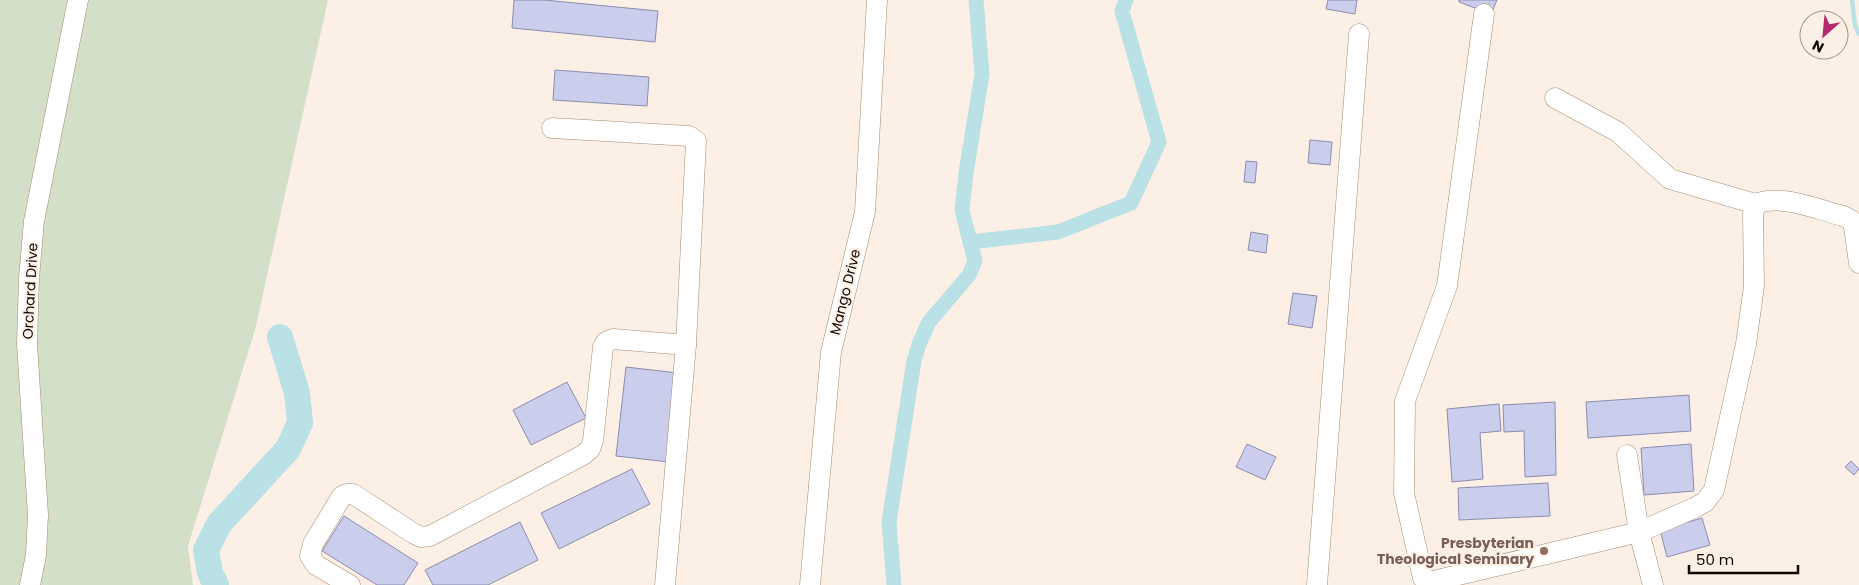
<svg xmlns="http://www.w3.org/2000/svg" width="1859" height="585" viewBox="0 0 1859 585" font-family="Poppins,sans-serif">
<rect width="100%" height="100%" fill="#fcf0e6"/>
<path fill="#d3dfc7" d="M 0,0 L 328,0 L 255,330 L 188,546 L 193,585 L 0,585 Z"/>
<g fill="none" stroke-linecap="round" stroke-linejoin="round">
<path stroke="#b9e1e6" stroke-width="4.5" d="M 1852,0 L 1855,25 L 1859,34"/>
<g stroke="#b9e1e6" stroke-width="15">
<path d="M 970,242 L 1058,232 L 1131,203 L 1159,142 L 1122,11 L 1126,0"/>
<path d="M 894,585 L 889,522 L 914,361 L 919,344 L 929,322 L 969,275 L 975,261 L 962,210 L 966,173 L 982,74 L 976,0"/>
</g>
<path stroke="#b9e1e6" stroke-width="26" d="M 216,585 L 210,573 L 206,550 L 219,524 L 288,449 L 300,423 L 297,393 L 280,337"/>
</g>
<g fill="#cbcdec" stroke="#8b8dac">
<path d="M 514,0 L 544,0 L 658,11 L 655,42 L 512,28 Z"/>
<path d="M 1328,0 L 1357,0 L 1355,14 L 1326,9 Z"/>
<path d="M 1459,0 L 1497,0 L 1491,14 L 1459,2 Z"/>
<path d="M 555,70 L 649,77 L 647,106 L 553,100 Z"/>
<path d="M 1310,140 L 1332,142 L 1330,165 L 1308,163 Z"/>
<path d="M 1246,161 L 1257,162 L 1255,183 L 1244,182 Z"/>
<path d="M 1251,232 L 1268,235 L 1266,253 L 1248,250 Z"/>
<path d="M 1293,293 L 1317,296 L 1312,328 L 1288,324 Z"/>
<path d="M 626,367 L 678,373 L 669,462 L 616,456 Z"/>
<path d="M 567,382 L 586,418 L 531,445 L 513,410 Z"/>
<path d="M 1689,395 L 1691,431 L 1588,438 L 1586,402 Z"/>
<path d="M 1555,402 L 1556,475 L 1525,477 L 1524,431 L 1504,432 L 1503,405 Z"/>
<path d="M 1499,404 L 1501,431 L 1480,433 L 1483,479 L 1452,482 L 1447,409 Z"/>
<path d="M 1247,444 L 1276,457 L 1265,480 L 1236,467 Z"/>
<path d="M 1691,444 L 1694,491 L 1644,495 L 1641,448 Z"/>
<path d="M 1851,461 L 1859,469 L 1854,475 L 1845,467 Z"/>
<path d="M 632,469 L 650,504 L 559,549 L 541,513 Z"/>
<path d="M 1548,483 L 1550,516 L 1459,520 L 1458,488 Z"/>
<path d="M 344,516 L 418,563 L 404,585 L 377,585 L 322,551 Z"/>
<path d="M 1702,518 L 1710,545 L 1667,557 L 1660,530 Z"/>
<path d="M 520,522 L 538,560 L 488,585 L 433,585 L 425,570 Z"/>
</g>
<g fill="none" stroke-linecap="round" stroke-linejoin="round">
<g stroke="#a48b73" stroke-width="21">
<g id="minor">
<path d="M 1484,14 L 1447,286 L 1405,401 L 1404,493 L 1423,578 L 1429,582 L 1639,532 L 1694,508 L 1705,502 L 1714,490 L 1746,344 L 1754,286 L 1753,214 L 1756,204 C 1779,193 1819,210 1843,216 L 1851,220 L 1854,227 L 1859,263"/>
<path d="M 1555,98 L 1618,132 L 1670,179 L 1756,204"/>
<path d="M 552,128 L 689,136 L 696,141 L 686,345 L 665,585"/>
<path d="M 1627,455 L 1639,532 L 1653,585"/>
<path d="M 30,585 L 36,555 L 38,515 L 27,344 L 29,278 L 34,221 L 78,0"/>
<path d="M 350,585 L 316,565 L 310,556 L 313,544 L 342,496 L 347,494 L 353,494 L 413,533 L 421,537 L 430,536 L 583,455 L 590,449 L 593,441 L 603,347 L 606,342 L 613,339 L 686,345"/>
<path d="M 810,585 L 831,352 L 865,212 L 877,0"/>
<path d="M 1317,585 L 1359,34"/>
</g>
</g>
<use href="#minor" stroke="#fff" stroke-width="20"/>
</g>
<circle fill="#8d6e63" stroke="#fcf0e6" stroke-width="2" cx="1544" cy="551" r="5"/>
<g text-anchor="middle" stroke-width="4" stroke-linejoin="round" paint-order="stroke">
<g font-size="14" fill="#120903" stroke="#fcf0e6">
<text transform="translate(30 291) rotate(-87)" y="5">Orchard Drive</text>
<text transform="translate(845 292) rotate(-76)" y="5">Mango Drive</text>
</g>
<g font-size="14" font-weight="bold" fill="#785e54" stroke="#fcf0e6" text-anchor="end">
<text x="1534" y="548">Presbyterian<tspan x="1534" dy="16">Theological Seminary</tspan></text>
</g>
</g>
<g transform="translate(1824 35) rotate(207)"><circle r="24" fill="#fcf0e6" stroke="#9e948b"/>
<path d="M0-4L9 19L0 12L-9 19Z" fill="#b22a6d"/>
<text y="-8" font-size="14" font-weight="bold" text-anchor="middle" fill="#120903">N</text>
</g>
<path d="M1689 565v8h109v-8" fill="none" stroke="#120903" stroke-width="2.5"/>
<text x="1696" y="565" font-size="15" fill="#120903" stroke="#fcf0e6" stroke-width="4" paint-order="stroke">50 m</text>
</svg>
